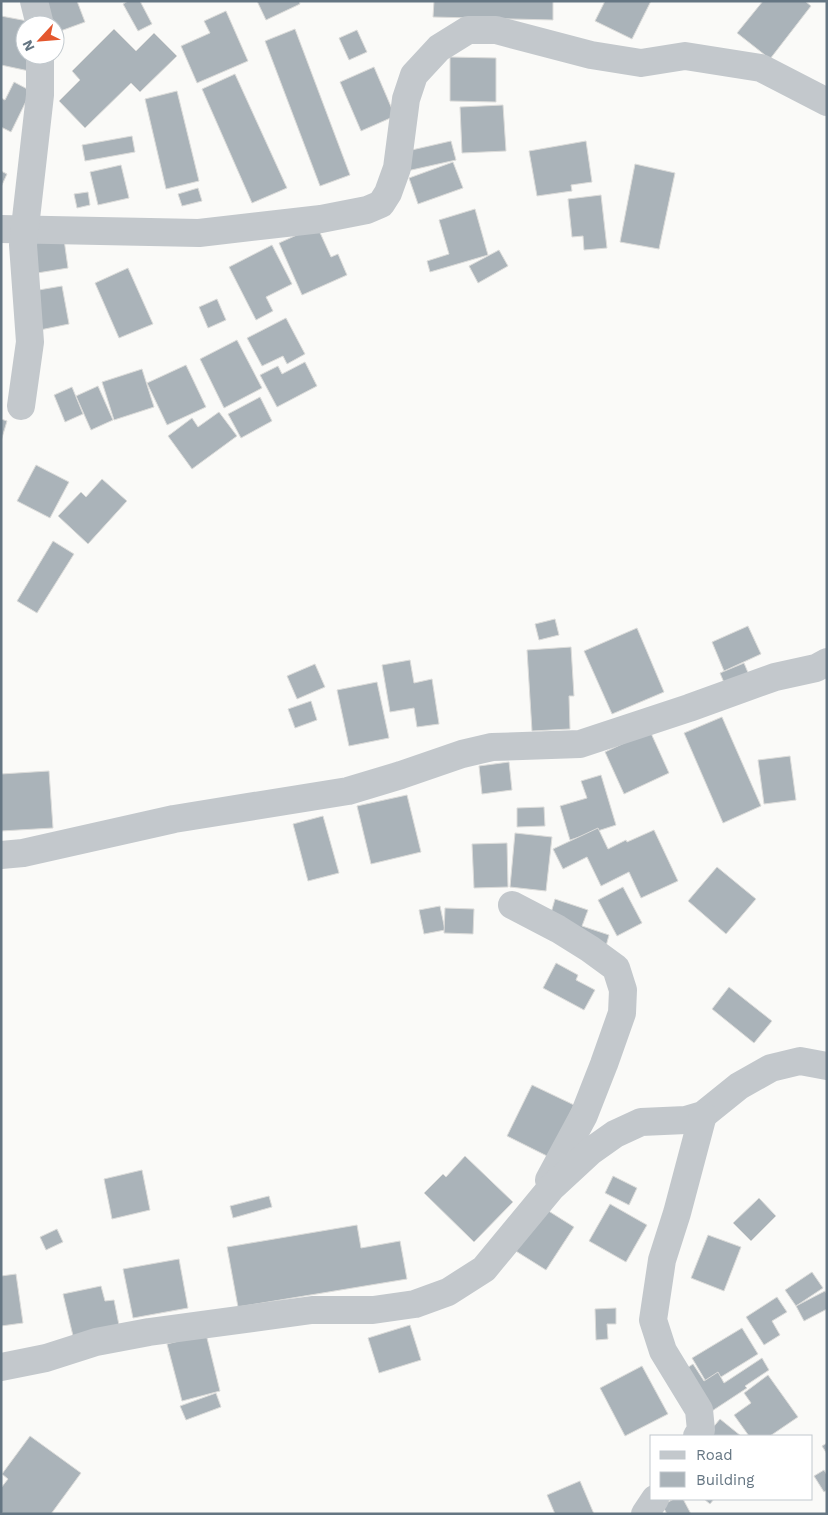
<svg xmlns="http://www.w3.org/2000/svg" width="828" height="1515" viewBox="0 0 828 1515" font-family="'Work Sans',sans-serif">
<rect width="100%" height="100%" fill="#fafaf8"/>
<g fill="#aab3b9" stroke="#dcdcda">
<path d="M 41,1 L 77,1 L 85,22 L 55,33 L 55,25 L 50,25 Z"/>
<path d="M 128,1 L 140,1 L 152,24 L 138,31 L 123,4 Z"/>
<path d="M 257,1 L 299,1 L 300,4 L 266,20 Z"/>
<path d="M 434,1 L 553,1 L 553,20 L 433,17 Z"/>
<path d="M 605,1 L 651,1 L 632,39 L 595,21 Z"/>
<path d="M 763,1 L 805,1 L 811,6 L 770,59 L 737,33 Z"/>
<path d="M 226,11 L 248,61 L 197,83 L 181,46 L 210,33 L 204,21 Z"/>
<path d="M 1,16 L 38,23 L 38,25 L 25,25 L 25,55 L 32,55 L 29,71 L 1,65 Z"/>
<path d="M 114,29 L 136,51 L 154,33 L 177,56 L 140,92 L 131,83 L 85,128 L 59,101 L 80,80 L 72,71 Z"/>
<path d="M 295,29 L 350,175 L 320,186 L 265,41 Z"/>
<path d="M 357,30 L 367,52 L 349,60 L 339,38 Z"/>
<path d="M 450,57 L 496,58 L 496,102 L 450,101 Z"/>
<path d="M 374,67 L 395,116 L 361,131 L 340,82 Z"/>
<path d="M 235,74 L 287,188 L 252,203 L 202,89 Z"/>
<path d="M 14,82 L 31,91 L 11,132 L 1,127 L 1,98 L 5,100 Z"/>
<path d="M 177,91 L 199,181 L 166,189 L 145,99 Z"/>
<path d="M 503,105 L 506,151 L 462,153 L 460,107 Z"/>
<path d="M 132,136 L 135,152 L 85,161 L 82,145 Z"/>
<path d="M 451,141 L 456,160 L 407,171 L 403,152 Z"/>
<path d="M 586,141 L 592,182 L 571,185 L 572,191 L 537,196 L 529,151 Z"/>
<path d="M 453,162 L 463,188 L 418,204 L 409,178 Z"/>
<path d="M 635,164 L 675,173 L 659,249 L 620,242 Z"/>
<path d="M 121,165 L 129,198 L 98,205 L 90,172 Z"/>
<path d="M 1,171 L 7,174 L 1,187 Z"/>
<path d="M 198,188 L 202,201 L 182,206 L 178,194 Z"/>
<path d="M 88,192 L 90,205 L 77,208 L 74,194 Z"/>
<path d="M 601,195 L 607,248 L 584,250 L 583,236 L 572,237 L 568,199 Z"/>
<path d="M 475,209 L 488,255 L 430,272 L 427,261 L 449,254 L 439,220 Z"/>
<path d="M 62,225 L 68,268 L 31,274 L 25,230 Z"/>
<path d="M 317,226 L 331,257 L 338,254 L 347,275 L 302,295 L 279,243 Z"/>
<path d="M 272,245 L 292,284 L 266,297 L 273,311 L 256,320 L 229,267 Z"/>
<path d="M 499,250 L 508,266 L 478,283 L 469,266 Z"/>
<path d="M 128,268 L 153,324 L 119,338 L 95,283 Z"/>
<path d="M 62,286 L 69,324 L 35,331 L 27,292 Z"/>
<path d="M 217,299 L 226,320 L 208,328 L 199,307 Z"/>
<path d="M 286,318 L 305,354 L 287,364 L 283,356 L 262,366 L 247,338 Z"/>
<path d="M 237,340 L 262,388 L 224,408 L 200,359 Z"/>
<path d="M 305,362 L 317,386 L 277,407 L 260,375 L 278,366 L 282,374 Z"/>
<path d="M 186,365 L 206,407 L 167,425 L 147,383 Z"/>
<path d="M 142,369 L 154,407 L 114,420 L 102,382 Z"/>
<path d="M 98,386 L 113,420 L 91,430 L 76,396 Z"/>
<path d="M 72,387 L 83,414 L 65,422 L 54,395 Z"/>
<path d="M 260,397 L 272,421 L 241,438 L 228,414 Z"/>
<path d="M 219,412 L 237,436 L 192,469 L 168,436 L 192,418 L 198,427 Z"/>
<path d="M 1,419 L 7,421 L 1,441 Z"/>
<path d="M 36,465 L 69,482 L 50,518 L 17,501 Z"/>
<path d="M 102,479 L 127,501 L 88,544 L 58,516 L 81,492 L 86,497 Z"/>
<path d="M 53,541 L 74,554 L 37,613 L 17,601 Z"/>
<path d="M 555,619 L 559,635 L 539,640 L 535,624 Z"/>
<path d="M 748,626 L 761,654 L 724,671 L 712,642 Z"/>
<path d="M 637,628 L 664,692 L 612,714 L 584,651 Z"/>
<path d="M 571,647 L 574,696 L 569,696 L 570,729 L 532,731 L 527,650 Z"/>
<path d="M 410,660 L 414,683 L 432,679 L 439,724 L 417,727 L 414,708 L 390,712 L 382,665 Z"/>
<path d="M 744,663 L 749,675 L 725,685 L 720,673 Z"/>
<path d="M 315,664 L 325,687 L 297,699 L 287,676 Z"/>
<path d="M 377,682 L 389,738 L 349,746 L 337,690 Z"/>
<path d="M 311,701 L 317,720 L 295,728 L 288,709 Z"/>
<path d="M 722,717 L 761,806 L 723,823 L 684,733 Z"/>
<path d="M 650,731 L 669,773 L 624,794 L 605,752 Z"/>
<path d="M 790,756 L 796,800 L 764,804 L 758,760 Z"/>
<path d="M 509,762 L 512,790 L 482,794 L 479,766 Z"/>
<path d="M 49,771 L 53,828 L 1,831 L 1,774 Z"/>
<path d="M 601,775 L 616,825 L 570,840 L 560,806 L 587,798 L 581,781 Z"/>
<path d="M 407,795 L 421,852 L 371,864 L 357,806 Z"/>
<path d="M 544,807 L 545,826 L 517,827 L 517,808 Z"/>
<path d="M 323,816 L 339,873 L 308,881 L 293,824 Z"/>
<path d="M 598,828 L 608,849 L 626,840 L 627,842 L 654,830 L 678,881 L 641,898 L 629,872 L 601,886 L 587,857 L 563,869 L 553,849 Z"/>
<path d="M 515,833 L 552,837 L 546,891 L 510,887 Z"/>
<path d="M 507,843 L 508,887 L 474,888 L 472,844 Z"/>
<path d="M 717,867 L 756,899 L 726,934 L 688,901 Z"/>
<path d="M 623,887 L 642,923 L 617,936 L 598,900 Z"/>
<path d="M 555,899 L 588,910 L 582,926 L 609,935 L 606,946 L 547,927 Z"/>
<path d="M 440,906 L 445,930 L 424,934 L 419,910 Z"/>
<path d="M 445,908 L 474,909 L 473,934 L 444,933 Z"/>
<path d="M 556,963 L 578,975 L 576,980 L 595,990 L 584,1010 L 543,988 Z"/>
<path d="M 729,987 L 772,1021 L 754,1043 L 712,1009 Z"/>
<path d="M 532,1085 L 574,1105 L 549,1157 L 507,1136 Z"/>
<path d="M 465,1156 L 513,1202 L 474,1242 L 424,1193 L 443,1174 L 446,1177 Z"/>
<path d="M 142,1170 L 150,1210 L 112,1219 L 104,1179 Z"/>
<path d="M 613,1176 L 637,1188 L 629,1205 L 605,1193 Z"/>
<path d="M 269,1196 L 272,1207 L 233,1218 L 230,1206 Z"/>
<path d="M 759,1198 L 776,1216 L 751,1241 L 733,1223 Z"/>
<path d="M 610,1204 L 647,1225 L 626,1262 L 589,1241 Z"/>
<path d="M 539,1205 L 574,1227 L 546,1270 L 511,1248 Z"/>
<path d="M 357,1225 L 361,1248 L 400,1241 L 407,1279 L 238,1307 L 227,1247 Z"/>
<path d="M 57,1229 L 63,1242 L 46,1250 L 40,1237 Z"/>
<path d="M 708,1235 L 741,1247 L 724,1291 L 691,1278 Z"/>
<path d="M 179,1259 L 188,1308 L 133,1318 L 123,1269 Z"/>
<path d="M 812,1272 L 823,1288 L 796,1306 L 785,1290 Z"/>
<path d="M 16,1274 L 23,1323 L 1,1326 L 1,1276 Z"/>
<path d="M 101,1286 L 105,1301 L 114,1300 L 120,1330 L 74,1340 L 63,1294 Z"/>
<path d="M 825,1291 L 827,1294 L 827,1309 L 804,1321 L 796,1306 Z"/>
<path d="M 777,1297 L 787,1312 L 772,1321 L 780,1335 L 764,1345 L 746,1317 Z"/>
<path d="M 616,1308 L 616,1324 L 607,1324 L 608,1339 L 596,1340 L 595,1309 Z"/>
<path d="M 410,1325 L 421,1360 L 379,1373 L 368,1338 Z"/>
<path d="M 742,1328 L 758,1354 L 708,1385 L 692,1358 Z"/>
<path d="M 206,1334 L 220,1391 L 182,1401 L 167,1344 Z"/>
<path d="M 762,1358 L 769,1370 L 745,1386 L 747,1388 L 712,1411 L 684,1370 L 693,1364 L 704,1381 L 718,1372 L 724,1383 Z"/>
<path d="M 642,1366 L 668,1414 L 625,1436 L 600,1388 Z"/>
<path d="M 768,1375 L 798,1417 L 770,1436 L 749,1436 L 734,1415 L 751,1403 L 744,1393 Z"/>
<path d="M 216,1393 L 221,1407 L 186,1420 L 180,1406 Z"/>
<path d="M 720,1419 L 741,1436 L 706,1436 Z"/>
<path d="M 30,1436 L 81,1473 L 51,1514 L 4,1514 L 1,1512 L 1,1488 L 8,1479 L 2,1474 Z"/>
<path d="M 827,1443 L 827,1454 L 822,1446 Z"/>
<path d="M 824,1470 L 827,1475 L 827,1490 L 824,1492 L 814,1476 Z"/>
<path d="M 580,1481 L 594,1514 L 555,1514 L 547,1495 Z"/>
<path d="M 674,1499 L 683,1499 L 691,1514 L 667,1514 L 662,1505 Z"/>
<path d="M 704,1499 L 714,1499 L 710,1504 Z"/>
</g>
<g fill="none" stroke-linecap="round" stroke-linejoin="round">
<g stroke="#c3c8cc" stroke-width="28">
<path d="M 34,1 L 40,25"/>
<path d="M 1,229 L 199,233 L 321,219 L 367,210 L 381,204 L 388,193 L 397,168 L 406,99 L 414,75 L 439,48 L 468,30 L 496,30 L 591,55 L 641,63 L 685,56 L 761,68 L 827,102"/>
<path d="M 21,406 L 30,342 L 23,245 L 40,95 L 40,55"/>
<path d="M 1,855 L 23,853 L 174,819 L 348,791 L 401,775 L 462,754 L 492,747 L 580,744 L 689,708 L 775,677 L 816,668 L 827,662"/>
<path d="M 512,905 L 558,929 L 590,949 L 616,968 L 623,990 L 622,1013 L 604,1064 L 584,1115 L 549,1180"/>
<path d="M 1,1367 L 46,1358 L 96,1342 L 149,1332 L 312,1310 L 373,1310 L 415,1304 L 448,1292 L 484,1269 L 551,1188 L 591,1151 L 615,1134 L 641,1122 L 686,1120 L 703,1115 L 739,1086 L 771,1068 L 800,1061 L 827,1066"/>
<path d="M 697,1436 L 701,1430 L 699,1410 L 663,1351 L 653,1320 L 662,1260 L 677,1213 L 703,1115"/>
<path d="M 645,1514 L 655,1499"/>
</g>
</g>
<rect width="828" height="1515" fill="none" stroke="#657683" stroke-width="5"/>
<rect x="650" y="1435" width="162" height="65" fill="#ffffff" stroke="#c1c8cd"/>
<rect x="660" y="1451" width="25" height="8" fill="#c3c8cc" stroke="#c1c8cd"/>
<text x="696" y="1460" font-size="15" fill="#657683">Road</text>
<rect x="660" y="1472" width="25" height="15" fill="#aab3b9" stroke="#c1c8cd"/>
<text x="696" y="1485" font-size="15" fill="#657683">Building</text>
<g transform="translate(40 40) rotate(244)"><circle r="24" fill="#ffffff" stroke="#c1c8cd"/>
<path d="M0-4L9 19L0 12L-9 19Z" fill="#e4572e"/>
<text y="-8" font-size="14" font-weight="bold" text-anchor="middle" fill="#657683">N</text>
</g>
</svg>
